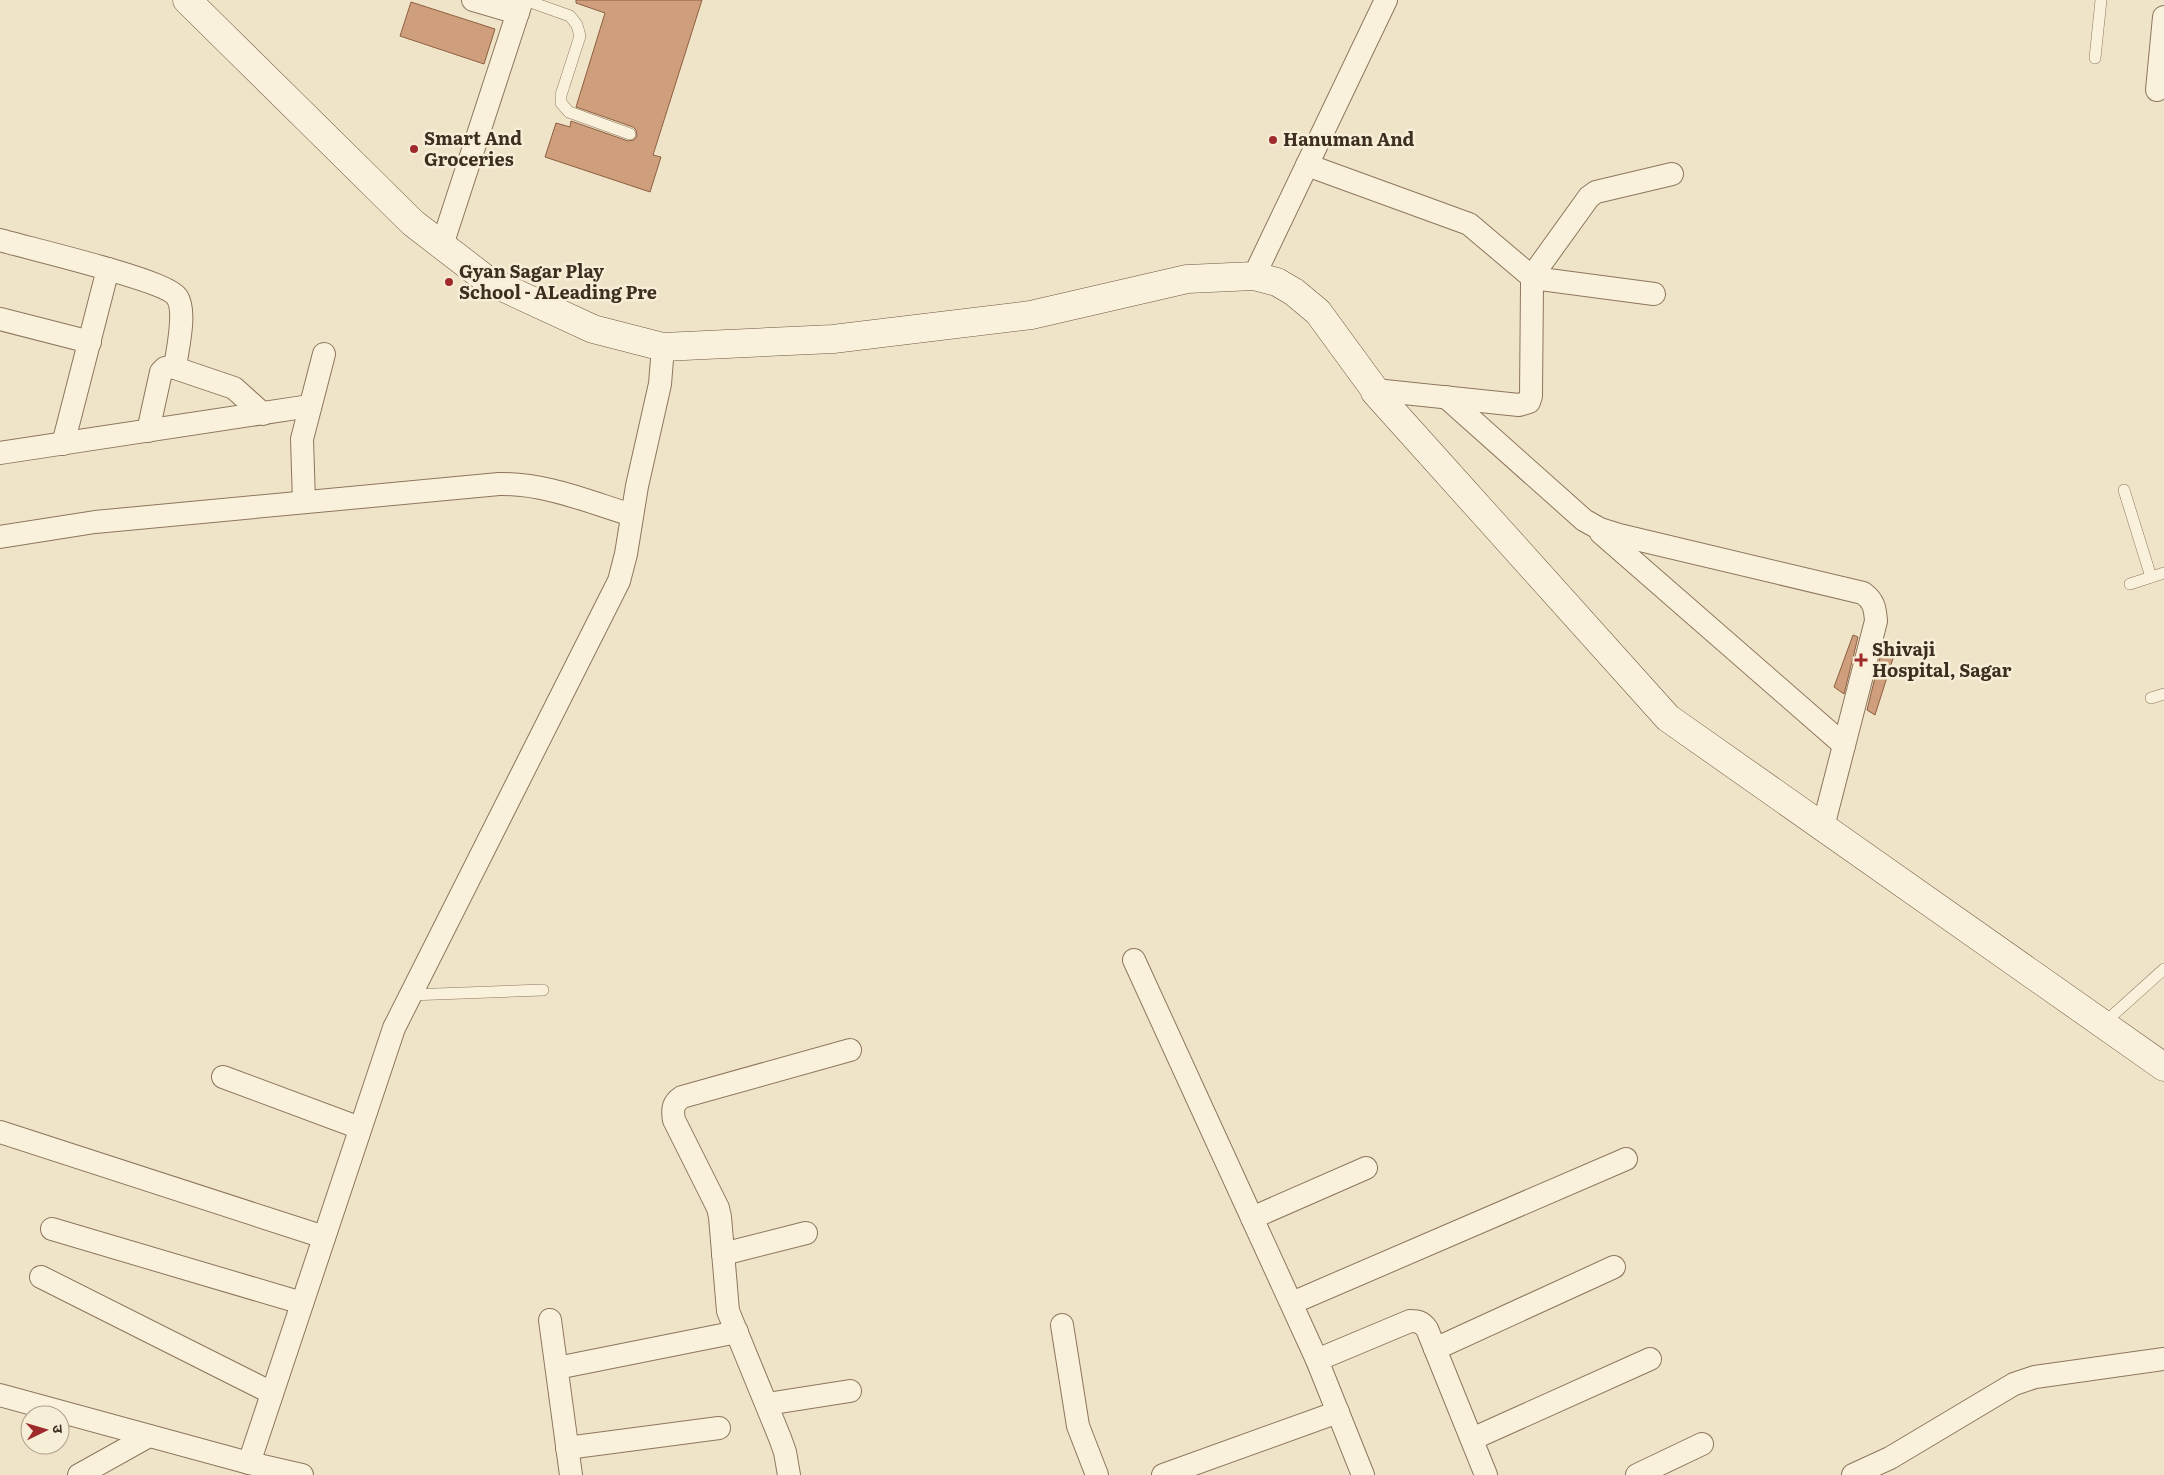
<svg xmlns="http://www.w3.org/2000/svg" width="2164" height="1475" viewBox="0 0 2164 1475" font-family="Literata,'Noto Sans Devanagari',serif">
<rect width="100%" height="100%" fill="#f0e4c8"/>
<g fill="#cf9f7d" stroke="#8d5f41">
<path d="M 576,0 L 702,0 L 653,155 L 661,157 L 650,192 L 545,157 L 556,123 L 570,127 L 571,121 L 628,141 L 634,140 L 637,136 L 636,130 L 633,127 L 576,107 L 605,13 L 576,3 Z"/>
<path d="M 411,2 L 495,29 L 484,64 L 400,36 Z"/>
<path d="M 1853,635 L 1858,637 L 1844,694 L 1834,687 Z"/>
<path d="M 1883,645 L 1896,649 L 1875,715 L 1867,710 Z"/>
</g>
<g fill="none" stroke-linecap="round" stroke-linejoin="round">
<g stroke="#8d765c" stroke-width="12">
<g id="service">
<path d="M 525,0 L 570,16 L 577,25 L 580,36 L 561,95 L 561,103 L 569,112 L 630,134"/>
<path d="M 2095,58 L 2101,0"/>
<path d="M 2124,490 L 2151,577"/>
<path d="M 2130,584 L 2164,573"/>
<path d="M 2151,698 L 2164,694"/>
<path d="M 410,995 L 543,990"/>
<path d="M 2103,1024 L 2164,969"/>
</g>
</g>
<g stroke="#8d765c" stroke-width="24">
<g id="minor">
<path d="M 473,0 L 518,13"/>
<path d="M 2157,90 L 2164,17"/>
<path d="M 1307,165 L 1469,224 L 1533,278 L 1654,294"/>
<path d="M 0,240 C 27,248 166,280 177,297 C 187,312 177,350 175,368"/>
<path d="M 442,245 L 522,0"/>
<path d="M 1254,276 L 1386,0"/>
<path d="M 0,319 L 90,342"/>
<path d="M 1375,390 L 1519,405 L 1529,402 L 1531,396 L 1532,284 L 1535,272 L 1589,197 L 1596,192 L 1672,174"/>
<path d="M 1446,397 L 1584,520 L 1600,529 L 1619,535 L 1863,593 C 1874,601 1875,608 1876,621 L 1823,827"/>
<path d="M 148,431 L 161,372 L 165,368 L 172,367 L 234,388 L 263,414"/>
<path d="M 63,444 L 108,269"/>
<path d="M 0,453 L 310,406"/>
<path d="M 304,502 L 302,439 L 324,354"/>
<path d="M 1601,533 L 1844,745"/>
<path d="M 0,537 L 95,522 L 499,484 C 545,483 589,502 632,515"/>
<path d="M 1134,960 L 1317,1360 L 1363,1475"/>
<path d="M 223,1077 L 360,1128"/>
<path d="M 0,1132 L 324,1237"/>
<path d="M 1252,1218 L 1366,1168"/>
<path d="M 52,1229 L 302,1303"/>
<path d="M 723,1254 L 806,1233"/>
<path d="M 41,1277 L 272,1393"/>
<path d="M 1292,1303 L 1626,1159"/>
<path d="M 550,1320 L 571,1475"/>
<path d="M 1062,1325 L 1078,1426 L 1097,1475"/>
<path d="M 1435,1349 L 1614,1267"/>
<path d="M 1317,1360 L 1410,1321 C 1418,1321 1422,1322 1427,1329 L 1486,1475"/>
<path d="M 557,1368 L 737,1332"/>
<path d="M 0,1395 L 249,1463"/>
<path d="M 767,1404 L 850,1391"/>
<path d="M 1472,1439 L 1650,1359"/>
<path d="M 567,1448 L 719,1428"/>
<path d="M 79,1475 L 149,1436"/>
<path d="M 302,1475 L 249,1463 L 394,1028 L 619,581 L 626,554 L 637,486 L 660,384 L 663,347"/>
<path d="M 789,1475 L 785,1452 L 780,1438 L 728,1311 L 720,1217 L 718,1208 L 674,1120 C 672,1109 673,1103 682,1097 L 850,1050"/>
<path d="M 1163,1475 L 1338,1412"/>
<path d="M 1637,1475 L 1702,1444"/>
<path d="M 1853,1475 L 1890,1458 L 2014,1384 L 2035,1377 L 2164,1359"/>
</g>
</g>
<g stroke="#6f573f" stroke-width="29">
<path id="secondary" d="M 187,0 L 413,223 L 487,280 L 593,329 L 663,347 L 833,339 L 1031,315 L 1187,279 L 1254,276 L 1277,282 L 1294,292 L 1318,312 L 1375,390 L 1375,392 L 1668,718 L 2164,1067"/>
</g>
<use href="#service" stroke="#faf1dc" stroke-width="11"/>
<use href="#minor" stroke="#faf1dc" stroke-width="22"/>
<use href="#secondary" stroke="#faf1dc" stroke-width="28"/>
</g>
<g fill="#9e2a2b" stroke="#f7eed8" stroke-width="2">
<circle cx="1273" cy="140" r="5"/>
<circle cx="414" cy="149" r="5"/>
<circle cx="449" cy="282" r="5"/>
<path d="M1858.5 652.5h5v5h5v5h-5v5h-5v-5h-5v-5h5z"/>
</g>
<g text-anchor="middle" stroke-width="5" stroke-linejoin="round" paint-order="stroke">
<g font-size="18" font-weight="bold" fill="#3d2e20" stroke="#f7eed8" text-anchor="start">
<text x="424" y="145">Smart And<tspan x="424" dy="21">Groceries</tspan></text>
<text x="1283" y="146">Hanuman And</text>
<text x="459" y="278">Gyan Sagar Play<tspan x="459" dy="21">School - ALeading Pre</tspan></text>
<text x="1872" y="656">Shivaji<tspan x="1872" dy="21">Hospital, Sagar</tspan></text>
</g>
</g>
<g transform="translate(45 1430) rotate(85)"><circle r="24" fill="#f7eed8" stroke="#ada18e"/>
<path d="M0-4L9 19L0 12L-9 19Z" fill="#9e2a2b"/>
<text y="-8" font-size="14" font-weight="bold" text-anchor="middle" fill="#3d2e20">उ</text>
</g>
</svg>
